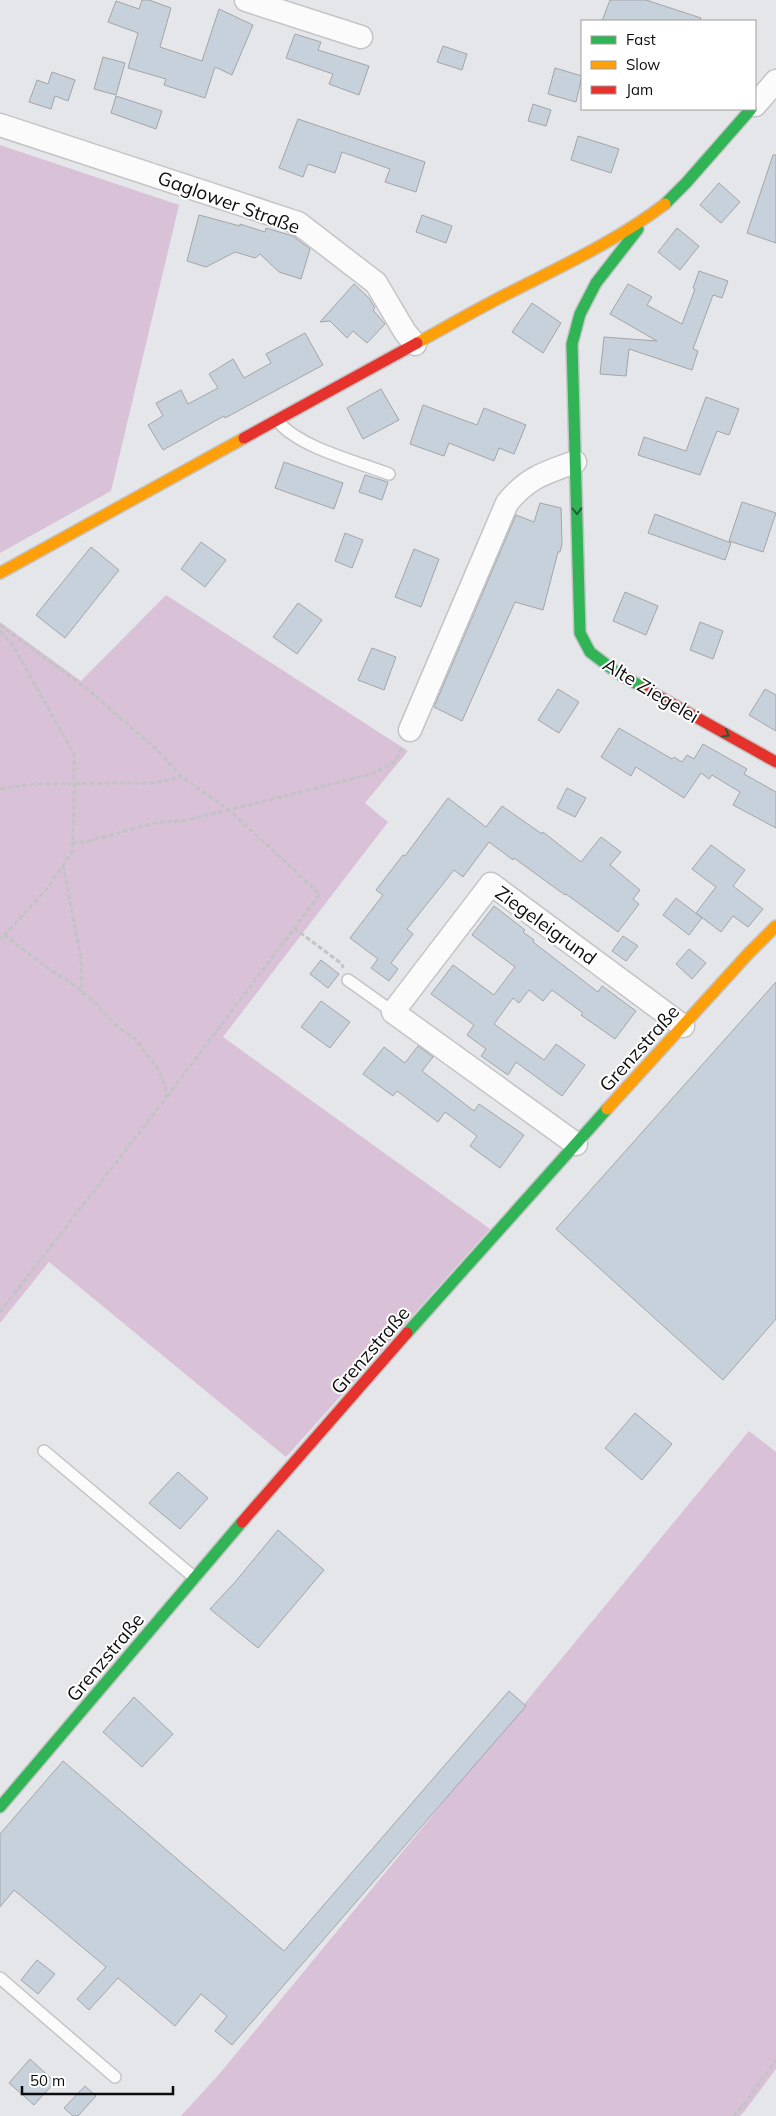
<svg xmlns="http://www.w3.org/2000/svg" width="776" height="2116" viewBox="0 0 776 2116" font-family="Mulish,sans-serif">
<rect width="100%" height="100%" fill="#e5e6e9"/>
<g fill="#d9c2d8">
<path d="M 0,145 L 179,205 L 111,491 L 0,553 Z"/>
<path d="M 166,595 L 408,751 L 365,803 L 388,822 L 223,1037 L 490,1229 L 286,1457 L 49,1262 L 0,1323 L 0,622 L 81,681 Z"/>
<path d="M 749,1431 L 776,1452 L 776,2069 L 744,2112 L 740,2116 L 181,2116 L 221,2072 Z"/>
</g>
<g fill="#c7d1dc" stroke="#a4a5a6">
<path d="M 142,0 L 149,0 L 171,8 L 160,47 L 202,61 L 219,9 L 253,25 L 232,75 L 215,67 L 205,98 L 164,85 L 166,79 L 128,68 L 138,33 L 108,22 L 116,1 L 139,9 Z"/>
<path d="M 610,0 L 646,0 L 701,18 L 700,21 L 602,21 Z"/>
<path d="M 295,34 L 321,42 L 318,50 L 369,66 L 359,95 L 329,84 L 333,74 L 286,58 Z"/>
<path d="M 443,46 L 467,54 L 462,70 L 437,62 Z"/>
<path d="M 103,57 L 125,63 L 116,95 L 94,89 Z"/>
<path d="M 555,68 L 582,76 L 576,102 L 548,94 Z"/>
<path d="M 52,72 L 75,80 L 68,101 L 55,96 L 51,109 L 29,102 L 37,80 L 48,84 Z"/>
<path d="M 116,96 L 162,111 L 156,129 L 111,113 Z"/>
<path d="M 533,104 L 551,110 L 546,126 L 528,121 Z"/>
<path d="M 298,119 L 425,162 L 416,192 L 385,182 L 390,169 L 342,152 L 335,173 L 308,164 L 303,177 L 279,168 Z"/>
<path d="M 578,136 L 619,149 L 611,173 L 571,160 Z"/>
<path d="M 773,155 L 776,155 L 776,243 L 747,233 Z"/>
<path d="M 719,183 L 740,202 L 721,223 L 700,205 Z"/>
<path d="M 199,215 L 240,226 L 240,224 L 265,232 L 266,228 L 293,236 L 310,249 L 301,279 L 279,272 L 260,254 L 255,258 L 235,252 L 206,267 L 187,261 Z"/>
<path d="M 422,215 L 452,226 L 446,243 L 416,232 Z"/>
<path d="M 677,228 L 699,246 L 680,270 L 658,252 Z"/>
<path d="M 699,271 L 728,281 L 722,298 L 713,295 L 693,349 L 698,351 L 692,370 L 629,349 L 626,376 L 600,374 L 604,337 L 657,341 L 610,314 L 628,284 L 652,297 L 647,305 L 682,324 L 695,289 L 693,288 Z"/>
<path d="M 354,284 L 369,298 L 375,308 L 373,310 L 385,324 L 367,343 L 353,331 L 347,338 L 330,321 L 320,322 Z"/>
<path d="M 532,303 L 561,323 L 543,353 L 512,332 Z"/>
<path d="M 305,333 L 323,365 L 225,418 L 224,416 L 163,450 L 148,425 L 163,416 L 156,403 L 181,390 L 188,404 L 218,388 L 209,374 L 233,359 L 244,378 L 271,363 L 266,354 Z"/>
<path d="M 381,389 L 399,420 L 363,439 L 347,408 Z"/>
<path d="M 706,397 L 739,409 L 729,435 L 717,431 L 700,475 L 638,455 L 644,437 L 686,451 Z"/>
<path d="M 423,405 L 477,425 L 484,408 L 526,425 L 514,454 L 499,448 L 494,461 L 449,443 L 444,456 L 410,444 Z"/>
<path d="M 284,462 L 343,483 L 334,509 L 275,488 Z"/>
<path d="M 365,475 L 388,482 L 382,500 L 359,492 Z"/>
<path d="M 742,502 L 776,513 L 763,552 L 729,541 Z"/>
<path d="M 540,503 L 561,508 L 562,544 L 560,552 L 558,552 L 543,610 L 515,602 L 462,721 L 434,707 L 516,515 L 534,522 Z"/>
<path d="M 655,514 L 731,543 L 725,560 L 648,533 Z"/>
<path d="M 345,533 L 363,540 L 352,568 L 335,561 Z"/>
<path d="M 201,542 L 226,560 L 205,587 L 181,569 Z"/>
<path d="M 91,547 L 119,570 L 65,638 L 36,615 Z"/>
<path d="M 414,549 L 439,559 L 421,607 L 395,597 Z"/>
<path d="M 625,592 L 658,606 L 646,635 L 613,621 Z"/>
<path d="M 298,603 L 322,620 L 297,654 L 273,637 Z"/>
<path d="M 700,622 L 723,631 L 713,659 L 690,650 Z"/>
<path d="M 372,648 L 396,657 L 384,690 L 358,680 Z"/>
<path d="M 558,689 L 579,702 L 559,733 L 538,720 Z"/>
<path d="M 765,689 L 776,695 L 776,731 L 749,715 Z"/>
<path d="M 619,728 L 672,759 L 674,757 L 682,762 L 687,755 L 694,759 L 703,744 L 747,769 L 744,774 L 776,792 L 776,828 L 733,805 L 740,792 L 712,775 L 709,779 L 701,773 L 684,798 L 636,767 L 631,776 L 601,757 Z"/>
<path d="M 567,788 L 586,798 L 575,817 L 557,808 Z"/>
<path d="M 448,798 L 486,827 L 502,806 L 542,834 L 543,832 L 581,862 L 601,837 L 621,852 L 610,865 L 640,890 L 633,899 L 639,904 L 618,932 L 566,894 L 565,895 L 514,858 L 513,860 L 489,842 L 463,877 L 454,870 L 407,929 L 413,934 L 391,963 L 398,969 L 389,981 L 371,968 L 378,959 L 350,938 L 383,895 L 376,890 L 403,855 L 405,856 Z"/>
<path d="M 711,845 L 745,870 L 733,886 L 763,909 L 748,927 L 733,916 L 721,932 L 696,913 L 716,887 L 692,869 Z"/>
<path d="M 676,898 L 702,918 L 689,935 L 663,915 Z"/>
<path d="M 494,906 L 525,930 L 523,932 L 534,940 L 533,942 L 598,992 L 602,986 L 636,1011 L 615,1039 L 581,1015 L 583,1013 L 552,990 L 543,1001 L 529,990 L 519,1003 L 513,998 L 494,1024 L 544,1060 L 556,1044 L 585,1065 L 562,1096 L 516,1062 L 508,1075 L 481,1056 L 486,1049 L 467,1035 L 474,1025 L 431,994 L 453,965 L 494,995 L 515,967 L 472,935 Z"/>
<path d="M 623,936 L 638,946 L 626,961 L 612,951 Z"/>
<path d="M 689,949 L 706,963 L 692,979 L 676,964 Z"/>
<path d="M 321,960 L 339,974 L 328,988 L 310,974 Z"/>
<path d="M 776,982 L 776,1319 L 723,1380 L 556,1229 Z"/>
<path d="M 321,1001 L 350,1022 L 330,1048 L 301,1027 Z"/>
<path d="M 418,1046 L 433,1057 L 422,1071 L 474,1111 L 479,1104 L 524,1135 L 500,1168 L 470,1146 L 477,1136 L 445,1112 L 438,1122 L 397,1091 L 393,1096 L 363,1074 L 384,1047 L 405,1063 Z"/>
<path d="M 635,1413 L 672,1444 L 642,1480 L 605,1448 Z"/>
<path d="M 178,1472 L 208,1498 L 180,1529 L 149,1503 Z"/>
<path d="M 278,1530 L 324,1570 L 258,1648 L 210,1609 L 236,1581 Z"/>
<path d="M 509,1691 L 526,1706 L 232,2045 L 215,2031 L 227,2016 L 201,1994 L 175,2026 L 118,1978 L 89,2010 L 77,1999 L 106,1967 L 14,1890 L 0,1907 L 0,1834 L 63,1761 L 284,1951 Z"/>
<path d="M 134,1697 L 173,1734 L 142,1767 L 103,1732 Z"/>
<path d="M 37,1960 L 55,1974 L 38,1994 L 21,1980 Z"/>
<path d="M 30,2059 L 55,2082 L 34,2105 L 9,2083 Z"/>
<path d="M 85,2086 L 96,2096 L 78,2116 L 73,2116 L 64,2108 Z"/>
</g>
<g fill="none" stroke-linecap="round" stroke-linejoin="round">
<g stroke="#c4c4c6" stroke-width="14">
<g id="lane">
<path d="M 277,420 C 297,447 358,462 389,474"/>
<path d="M 348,980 L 393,1012"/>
<path d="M 44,1451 L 195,1578"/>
<path d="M 0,1978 L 115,2077"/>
</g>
</g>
<g stroke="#c4c4c6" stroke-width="25">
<g id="street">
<path d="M 246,0 L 361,37"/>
<path d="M 755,105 L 776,81"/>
<path d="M 0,125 L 298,223 L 376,283 L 405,332 L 415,344"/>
<path d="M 410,730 L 507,503 C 528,477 545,473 575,462"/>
<path d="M 576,1144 L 393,1012 L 491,884 L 683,1026"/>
</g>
</g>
<g stroke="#c4c4c6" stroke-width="14">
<g id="fast">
<path d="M 665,204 L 686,183 L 751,109"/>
<path d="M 638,229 L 596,283 L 580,314 L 572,344 L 580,633 L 590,652 L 616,672 L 644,688"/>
<path d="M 407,1333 L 607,1109"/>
<path d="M 0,1807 L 242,1522"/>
</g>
</g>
<g stroke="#c4c4c6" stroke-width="14">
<g id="slow">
<path d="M 417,343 C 448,326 479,308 511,292 C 564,265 618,240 665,204"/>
<path d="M 0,573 L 244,438"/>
<path d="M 607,1109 L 748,954 L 776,926"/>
</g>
</g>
<g stroke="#c4c4c6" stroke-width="14">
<g id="jam">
<path d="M 244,438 L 417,343"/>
<path d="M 644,688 L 776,762"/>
<path d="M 242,1522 L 407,1333"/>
</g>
</g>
<g stroke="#c3c4c5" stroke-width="3" stroke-dasharray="5 2.5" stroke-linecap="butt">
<path d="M 0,625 L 91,692 L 159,752 L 182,777 L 229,810 L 320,894 L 166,1098"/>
<path d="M 0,631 L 12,644 L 74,754 L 74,811 L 72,852 L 46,890 L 0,940"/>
<path d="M 0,789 L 33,784 L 153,783 L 182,777"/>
<path d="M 72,843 L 85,842 L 155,823 L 181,821 L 229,810 L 371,774 L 396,761 L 402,748"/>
<path d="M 63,865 L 81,958 L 82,992"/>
<path d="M 294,928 L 342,964 L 343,968"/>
<path d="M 0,1312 L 166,1098 L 165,1085 L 157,1067 L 134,1038 L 119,1028 L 92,1000 L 70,982 L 53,972 L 4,935"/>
<path d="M 733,2116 L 743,2106 L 776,2060"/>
</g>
<use href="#lane" stroke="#fbfbfc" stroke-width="11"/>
<use href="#street" stroke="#fbfbfc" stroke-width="22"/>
<use href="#fast" stroke="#30b455" stroke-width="11"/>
<use href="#slow" stroke="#ff9f0a" stroke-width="11"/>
<use href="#jam" stroke="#e5322d" stroke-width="11"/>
</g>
<defs><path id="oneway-chevron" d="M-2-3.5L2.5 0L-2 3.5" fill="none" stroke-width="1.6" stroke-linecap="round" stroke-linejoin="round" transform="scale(1.25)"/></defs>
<g stroke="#1e6031">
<use href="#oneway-chevron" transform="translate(577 511) rotate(88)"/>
<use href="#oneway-chevron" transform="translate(726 734) rotate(29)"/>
</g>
<g text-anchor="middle" stroke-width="4" stroke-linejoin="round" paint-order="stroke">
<g font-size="19" fill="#0c0c0d" stroke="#fff">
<text transform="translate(229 202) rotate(20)" y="7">Gaglower Straße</text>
<text transform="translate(651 690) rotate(31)" y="7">Alte Ziegelei</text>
<text transform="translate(546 925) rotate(36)" y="7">Ziegeleigrund</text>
<text transform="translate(639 1048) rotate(-48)" y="7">Grenzstraße</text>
<text transform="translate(370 1350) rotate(-49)" y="7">Grenzstraße</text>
<text transform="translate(105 1657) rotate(-50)" y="7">Grenzstraße</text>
</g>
</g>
<rect x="581" y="20" width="175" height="90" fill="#ffffff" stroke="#9e9e9e"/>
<rect x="591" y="36" width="25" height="8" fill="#30b455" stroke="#9e9e9e"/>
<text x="626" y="45" font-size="15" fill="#0c0c0d">Fast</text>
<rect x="591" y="61" width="25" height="8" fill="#ff9f0a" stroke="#9e9e9e"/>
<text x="626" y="70" font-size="15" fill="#0c0c0d">Slow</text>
<rect x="591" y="86" width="25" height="8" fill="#e5322d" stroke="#9e9e9e"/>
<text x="626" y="95" font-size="15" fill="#0c0c0d">Jam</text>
<path d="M22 2086v8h151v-8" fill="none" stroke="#0c0c0d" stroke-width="2.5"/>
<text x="30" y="2086" font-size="15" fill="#0c0c0d" stroke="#ffffff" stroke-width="4" paint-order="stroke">50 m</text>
</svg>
